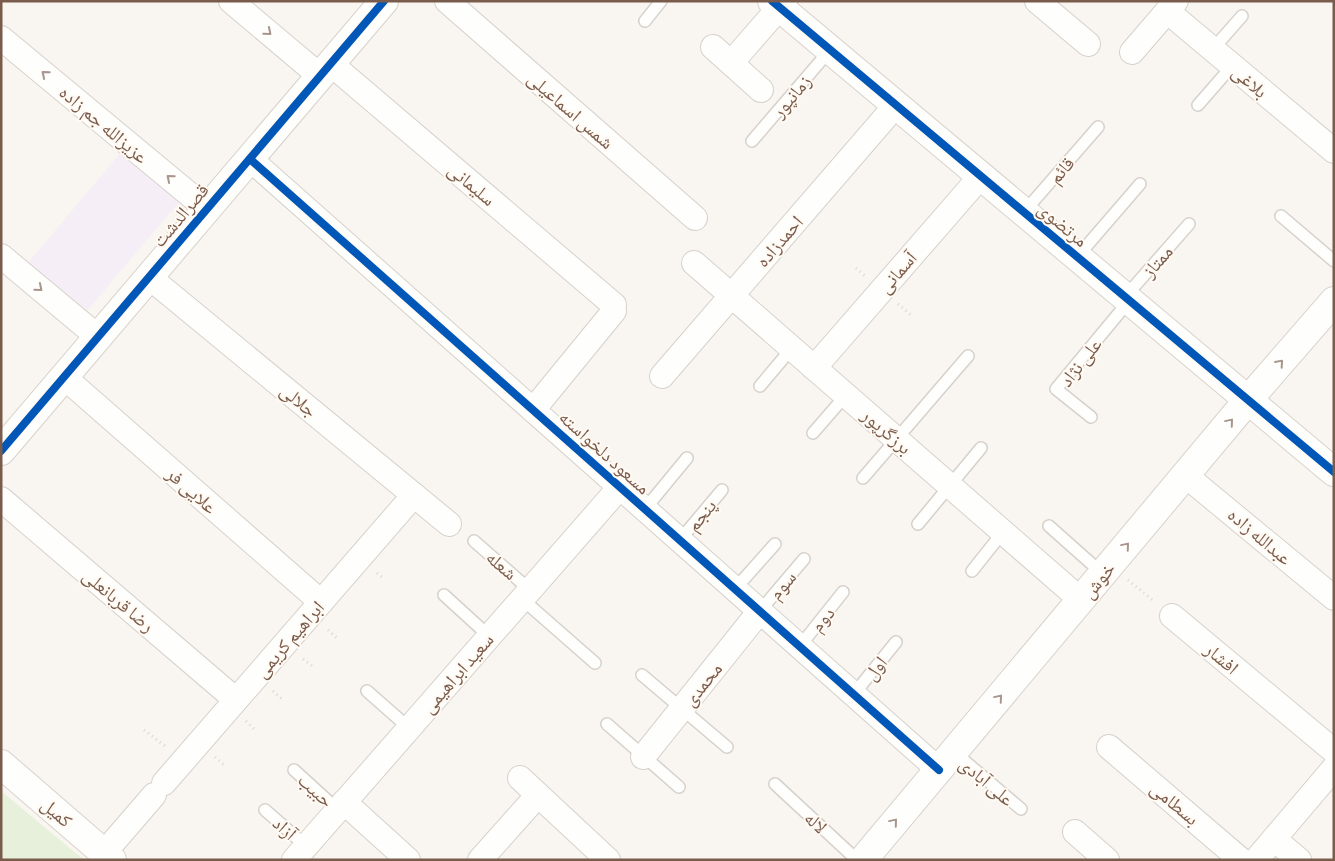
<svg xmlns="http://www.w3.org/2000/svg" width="1335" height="861" viewBox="0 0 1335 861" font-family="'Sofia Sans Condensed','Noto Naskh Arabic',sans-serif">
<rect width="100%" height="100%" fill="#f9f5f0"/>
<path fill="#f6eef6" d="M 123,150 L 176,195 L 179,202 L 86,312 L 28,263 Z"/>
<path fill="#e7f0db" d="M 1,791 L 84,860 L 1,860 Z"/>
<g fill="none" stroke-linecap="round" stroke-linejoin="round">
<g stroke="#d7d1cb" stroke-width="14">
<g id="lane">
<path d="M 645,21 L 661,1"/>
<path d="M 1213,49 L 1242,16"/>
<path d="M 1198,105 L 1232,66"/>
<path d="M 752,141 L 830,50"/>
<path d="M 1024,212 L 1098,127"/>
<path d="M 1281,216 L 1334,261"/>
<path d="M 1077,257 L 1140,184"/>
<path d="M 1125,297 L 1189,224"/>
<path d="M 760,386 L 792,348"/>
<path d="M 1091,417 L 1056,389 L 1129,301"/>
<path d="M 813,433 L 846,395"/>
<path d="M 863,478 L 968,356"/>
<path d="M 645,509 L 687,458"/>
<path d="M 918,524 L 981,448"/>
<path d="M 1049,526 L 1103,574"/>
<path d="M 680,540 L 722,490"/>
<path d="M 474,541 L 530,590"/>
<path d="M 972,571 L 1003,532"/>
<path d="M 735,589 L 775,544"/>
<path d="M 444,595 L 489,636"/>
<path d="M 522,599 L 595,663"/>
<path d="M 760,611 L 804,559"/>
<path d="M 800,646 L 843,592"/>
<path d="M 642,675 L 727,747"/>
<path d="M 367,691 L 409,728"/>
<path d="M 854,694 L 896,642"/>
<path d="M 607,724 L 679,787"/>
<path d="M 954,752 L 1021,809"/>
<path d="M 294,770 L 338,810"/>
<path d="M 775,784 L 857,860"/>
<path d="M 265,810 L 306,846"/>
</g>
</g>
<g stroke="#d7d1cb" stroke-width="26">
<g id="street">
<path d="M 231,1 L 320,76"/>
<path d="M 447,1 L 695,218"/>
<path d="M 1037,1 L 1088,44"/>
<path d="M 1167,11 L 1334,151"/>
<path d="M 1,38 L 207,209"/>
<path d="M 713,47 L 761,90"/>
<path d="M 1132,52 L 1176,1"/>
<path d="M 731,63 L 785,1"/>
<path d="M 331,64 L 614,305"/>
<path d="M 250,159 L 939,770"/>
<path d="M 1,256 L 98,337"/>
<path d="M 694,263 L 1081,600"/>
<path d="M 149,277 L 449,524"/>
<path d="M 814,368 L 981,176"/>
<path d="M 662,376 L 896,105"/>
<path d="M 64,377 L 321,602"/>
<path d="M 533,410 L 614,311"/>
<path d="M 1185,475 L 1334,598"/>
<path d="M 1,499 L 236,700"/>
<path d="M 1172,616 L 1334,751"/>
<path d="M 1109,747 L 1241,860"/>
<path d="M 643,757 L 760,611"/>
<path d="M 520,778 L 608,860"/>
<path d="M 164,783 L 414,495"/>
<path d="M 344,802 L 408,860"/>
<path d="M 1075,832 L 1107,860"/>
<path d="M 1274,839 L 1299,860"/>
<path d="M 104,853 L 154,795"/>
<path d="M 294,860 L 620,487"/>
<path d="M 480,860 L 538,795"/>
<path d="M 1256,860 L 1334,768"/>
</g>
</g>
<g stroke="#d9d2cb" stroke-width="30">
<g id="secondary">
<path d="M 772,1 L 1334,472"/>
<path d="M 1,451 L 384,1"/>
<path d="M 1,764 L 112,860"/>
<path d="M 863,860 L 1248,400 L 1334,301"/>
</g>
</g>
<g stroke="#dcd5d0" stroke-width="3" stroke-dasharray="1 4" stroke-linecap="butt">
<path d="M 856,268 L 865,276"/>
<path d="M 898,304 L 911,315"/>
<path d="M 377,573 L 384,579"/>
<path d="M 1128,580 L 1154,601"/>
<path d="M 328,630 L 338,639"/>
<path d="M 303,659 L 315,668"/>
<path d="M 273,691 L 284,701"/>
<path d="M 246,721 L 256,731"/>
<path d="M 144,730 L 165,746"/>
<path d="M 215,757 L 224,765"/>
</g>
<use href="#lane" stroke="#fefefd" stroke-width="11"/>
<use href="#street" stroke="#fefefd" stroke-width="24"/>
<use href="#secondary" stroke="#fefefd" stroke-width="28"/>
<g stroke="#fffaf3" stroke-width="11">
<g id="cycleway">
<path d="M 772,1 L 1334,472"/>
<path d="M 250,159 L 939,770"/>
<path d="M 1,451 L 384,1"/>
</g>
</g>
<use href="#cycleway" stroke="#0057b8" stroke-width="8"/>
</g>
<defs><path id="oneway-chevron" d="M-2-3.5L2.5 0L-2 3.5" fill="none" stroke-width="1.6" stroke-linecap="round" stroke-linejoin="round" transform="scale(1.25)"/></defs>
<g stroke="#a8958b">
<use href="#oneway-chevron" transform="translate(268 32) rotate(40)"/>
<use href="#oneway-chevron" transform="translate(45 74) rotate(-140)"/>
<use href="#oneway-chevron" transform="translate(170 178) rotate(-140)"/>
<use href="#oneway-chevron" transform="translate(39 288) rotate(40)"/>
<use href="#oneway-chevron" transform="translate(1280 363) rotate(-49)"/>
<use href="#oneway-chevron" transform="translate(1230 422) rotate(-50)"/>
<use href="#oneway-chevron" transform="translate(1126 546) rotate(-50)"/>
<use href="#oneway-chevron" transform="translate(999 698) rotate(-50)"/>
<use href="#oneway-chevron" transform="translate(894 822) rotate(-50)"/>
</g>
<g text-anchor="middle" stroke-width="4" stroke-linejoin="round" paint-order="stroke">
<g font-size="19" fill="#7a5c4d" stroke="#fffaf3">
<text transform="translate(1250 81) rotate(40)" y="7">بلاغی</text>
<text transform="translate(791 96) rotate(-50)" y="7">زمانپور</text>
<text transform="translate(571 110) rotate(41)" y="7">شمس اسماعیلی</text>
<text transform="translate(104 124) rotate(40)" y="7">عزیزالله جم زاده</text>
<text transform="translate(1061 170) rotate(-49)" y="7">قائم</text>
<text transform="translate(472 184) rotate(40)" y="7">سلیمانی</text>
<text transform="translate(180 215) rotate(-50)" y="7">قصرالدشت</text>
<text transform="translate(1063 224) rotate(40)" y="7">مرتضوی</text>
<text transform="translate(779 241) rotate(-49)" y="7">احمدزاده</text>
<text transform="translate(1157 261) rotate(-49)" y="7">ممتاز</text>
<text transform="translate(897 272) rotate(-49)" y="7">آسمانی</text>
<text transform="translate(1080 362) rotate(-52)" y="7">علی نژاد</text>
<text transform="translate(299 400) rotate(39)" y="7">جلالی</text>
<text transform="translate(887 431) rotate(41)" y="7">برزگرپور</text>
<text transform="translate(605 452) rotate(42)" y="7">مسعود دلخواسته</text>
<text transform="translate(192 490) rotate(41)" y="7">علایی فر</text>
<text transform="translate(701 515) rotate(-51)" y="7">پنجم</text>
<text transform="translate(1260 536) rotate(40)" y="7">عبدالله زاده</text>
<text transform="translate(502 565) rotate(41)" y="7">شعله</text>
<text transform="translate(1098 580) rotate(-50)" y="7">خوش</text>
<text transform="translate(782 585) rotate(-50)" y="7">سوم</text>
<text transform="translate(119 600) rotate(40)" y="7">رضا قربانعلی</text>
<text transform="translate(822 619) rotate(-51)" y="7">دوم</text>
<text transform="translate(289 639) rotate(-49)" y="7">ابراهیم کریمی</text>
<text transform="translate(1222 658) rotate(40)" y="7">افشار</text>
<text transform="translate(875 668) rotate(-52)" y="7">اول</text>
<text transform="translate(457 673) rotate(-49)" y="7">سعید ابراهیمی</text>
<text transform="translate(702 684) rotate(-51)" y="7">محمدی</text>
<text transform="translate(987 781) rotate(40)" y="7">علی آبادی</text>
<text transform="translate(316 790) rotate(42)" y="7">حبیب</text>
<text transform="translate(1175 803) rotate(40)" y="7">بسطامی</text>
<text transform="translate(57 812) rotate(41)" y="7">کمیل</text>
<text transform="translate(816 822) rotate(43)" y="7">لاله</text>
<text transform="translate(285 828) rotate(42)" y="7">آزاد</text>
</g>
</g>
<rect width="1335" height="861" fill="none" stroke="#7a5c4d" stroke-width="5"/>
</svg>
